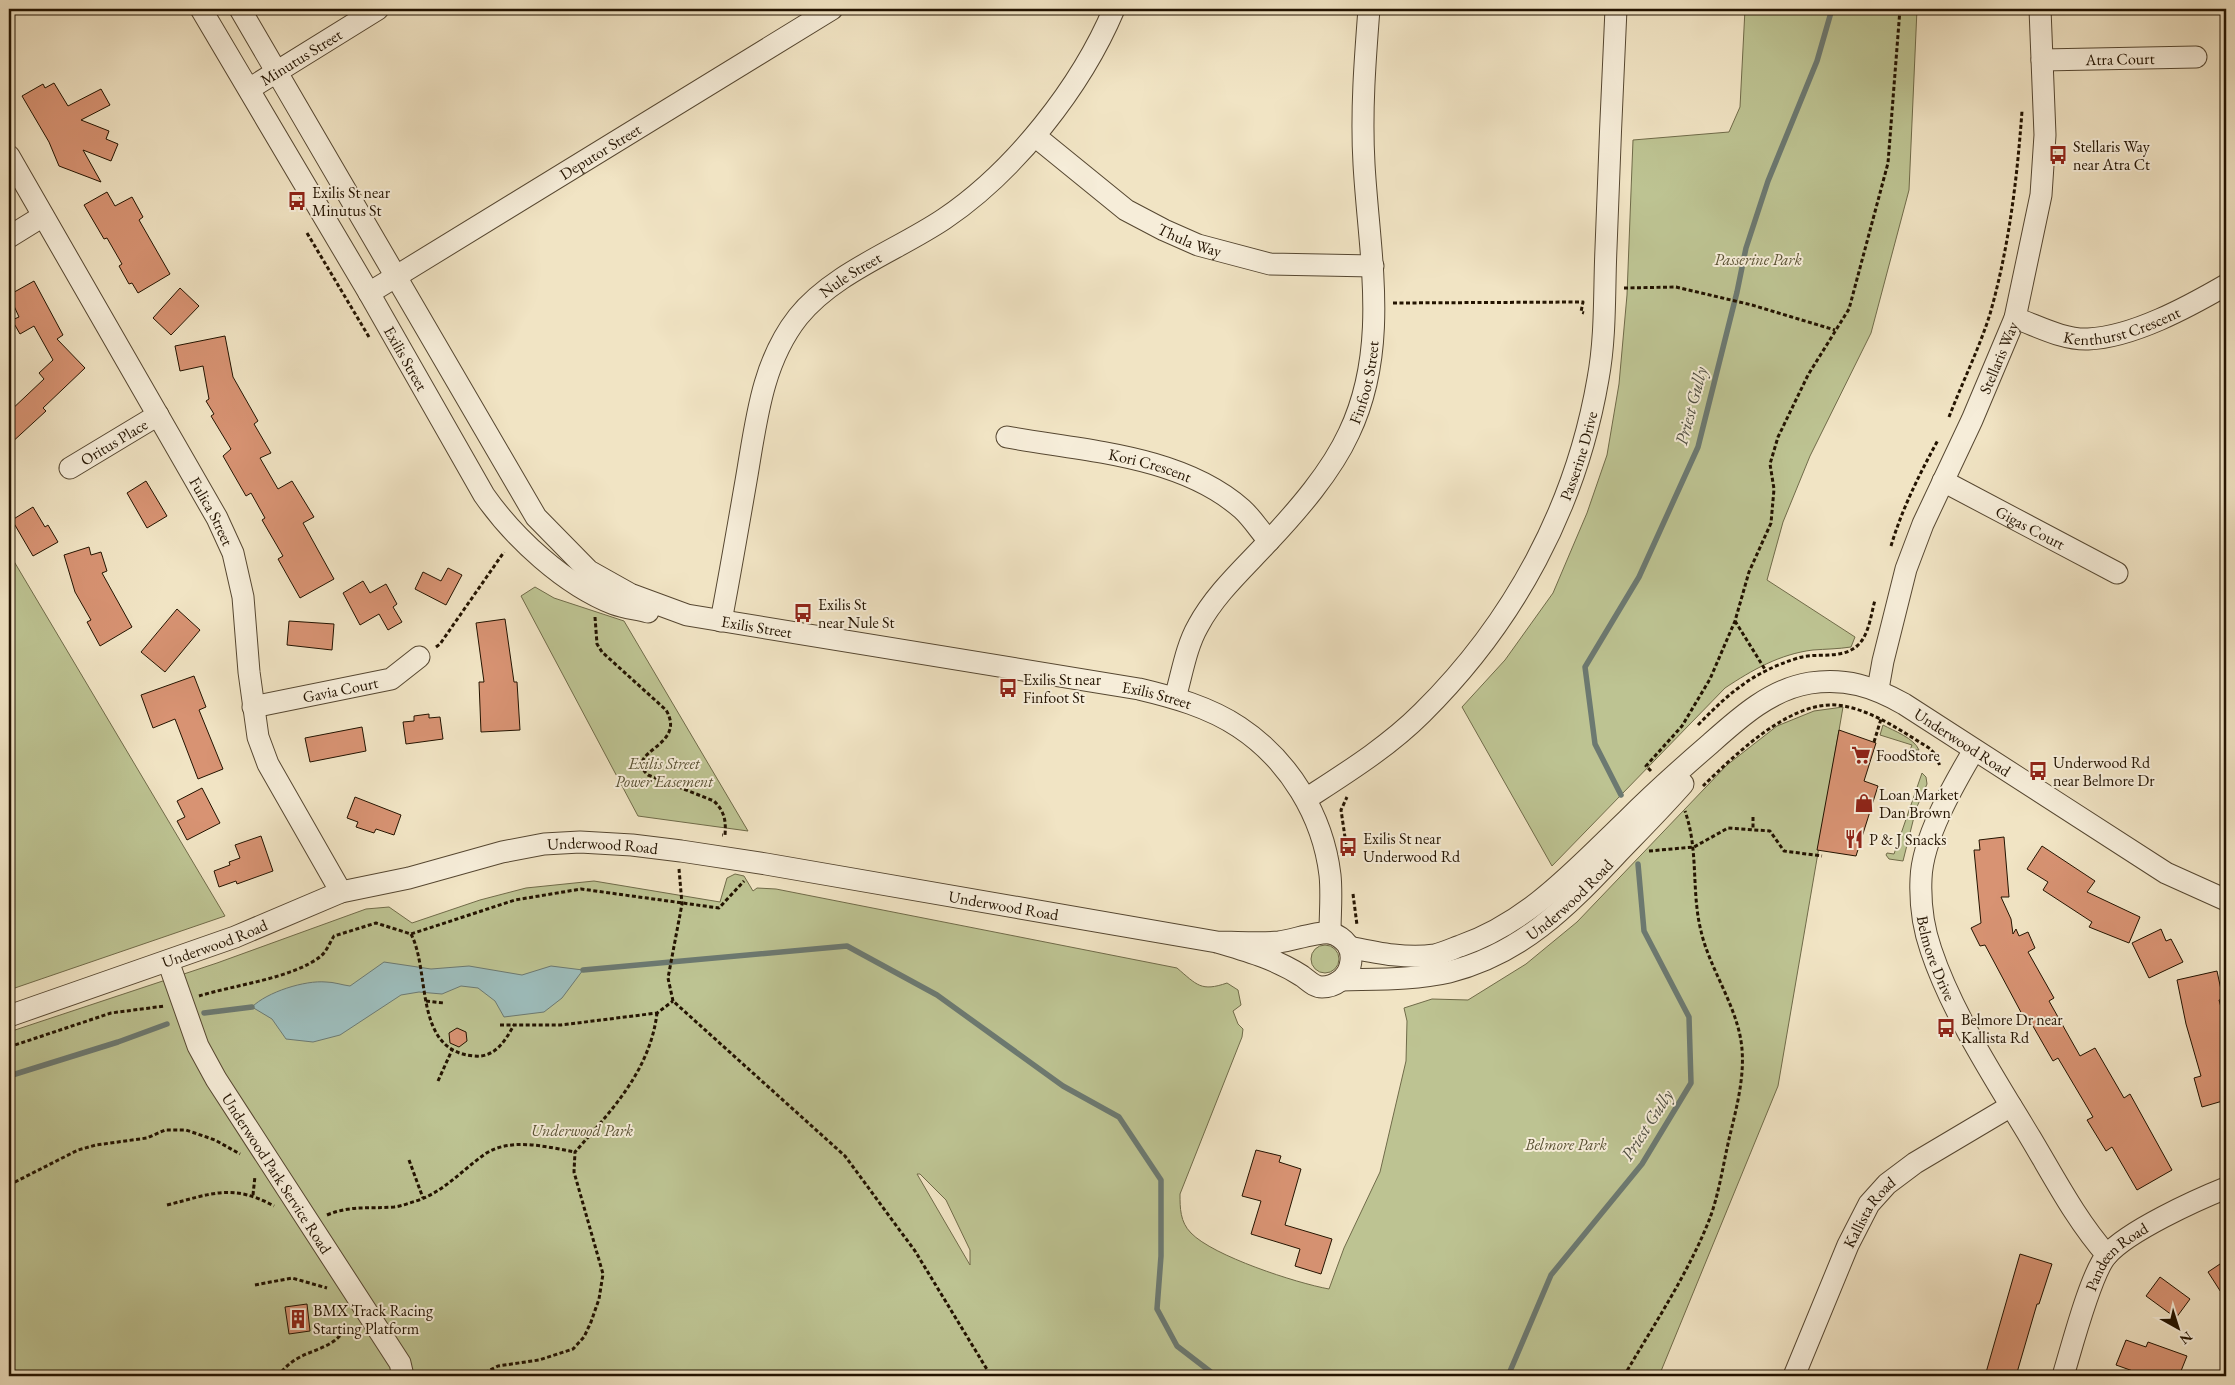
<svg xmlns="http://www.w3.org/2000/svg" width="2235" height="1385" viewBox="0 0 2235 1385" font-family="'EB Garamond',serif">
<rect width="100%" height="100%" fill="#f1e4c4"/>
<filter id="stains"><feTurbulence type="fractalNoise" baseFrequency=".004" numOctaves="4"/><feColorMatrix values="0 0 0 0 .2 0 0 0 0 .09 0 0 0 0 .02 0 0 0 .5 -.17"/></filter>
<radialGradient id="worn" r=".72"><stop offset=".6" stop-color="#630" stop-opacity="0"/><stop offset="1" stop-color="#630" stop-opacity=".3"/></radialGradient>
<g fill="#bdc392" stroke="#706b49" fill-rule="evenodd">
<path d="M 1745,9 L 1917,9 L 1909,190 L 1871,333 L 1810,456 L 1783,522 L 1767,580 L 1855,637 L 1851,647 C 1838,649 1826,649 1813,650 C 1780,654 1752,670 1725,688 L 1552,866 L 1462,707 L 1505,660 L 1553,593 L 1587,513 L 1607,455 L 1619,384 L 1627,295 L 1633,140 L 1729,132 L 1740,107 Z"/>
<path d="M 9,553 L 225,916 L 9,990 Z"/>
<path d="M 535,587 L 554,598 L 624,621 L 748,831 L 638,816 L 521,596 Z"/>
<path d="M 1843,707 L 1778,1086 L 1659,1376 L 9,1376 L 9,1032 L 217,963 L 366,909 L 389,907 L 412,923 L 480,900 L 526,888 L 594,881 L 720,902 L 727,878 L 735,874 L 744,876 L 753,891 L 757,888 L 776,889 L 1177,968 C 1197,985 1201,992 1227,983 L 1238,990 L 1241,1005 L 1233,1011 L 1238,1024 L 1243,1029 L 1242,1037 L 1180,1194 C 1180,1208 1180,1222 1191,1233 C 1213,1256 1296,1283 1329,1289 L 1344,1248 L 1380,1172 L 1406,1061 L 1407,1021 L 1404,1008 L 1432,999 L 1468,1000 L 1526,964 L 1577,922 L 1727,765 L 1777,726 L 1814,711 ZM 917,1174 L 920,1174 L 946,1200 L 970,1250 L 970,1265 Z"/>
<path d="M 1883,725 C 1894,731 1914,738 1919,750 L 1910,750 L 1912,745 L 1880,735 Z"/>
<path d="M 1922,773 L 1926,777 L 1927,784 L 1916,809 L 1903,861 L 1889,859 L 1886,855 L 1887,853 L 1894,854 Z"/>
<circle cx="1325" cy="959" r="14"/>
</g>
<path fill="#9dbdbc" stroke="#6c7971" d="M 384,962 L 431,969 L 469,966 L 522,975 L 551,966 L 583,970 L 562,998 L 544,1012 L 504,1017 L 495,1001 L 478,988 L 461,986 L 442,994 L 419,992 L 401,995 L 340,1035 L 313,1042 L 286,1039 L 272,1019 L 252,1007 C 267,992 305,980 326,982 C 334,982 342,985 350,986 Z"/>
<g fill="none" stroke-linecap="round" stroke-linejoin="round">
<g stroke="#6c7971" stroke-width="5.5">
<path d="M 1621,795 L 1595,744 L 1585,667 L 1639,577 L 1698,447 L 1737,292 L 1746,248 L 1768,181 L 1817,61 L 1832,9"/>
<path d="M 583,970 L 847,946 L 937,995 L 1063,1086 L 1119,1117 L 1161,1180 L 1161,1256 L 1157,1309 L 1177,1346 L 1216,1376"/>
<path d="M 204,1013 L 252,1007"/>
<path d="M 9,1076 L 118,1042 L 167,1024"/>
<path d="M 1508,1376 L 1551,1275 L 1642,1164 L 1691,1083 L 1689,1017 L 1644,931 L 1638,864"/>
</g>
</g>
<g fill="#d89373" stroke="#231300">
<path d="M 54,83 L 68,106 L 101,89 L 110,105 L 81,120 L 109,131 L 106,139 L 118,144 L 111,161 L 83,150 L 101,182 L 59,166 L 49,142 L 22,96 L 43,84 L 45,88 Z"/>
<path d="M 107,192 L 115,206 L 132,197 L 143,217 L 139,220 L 170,274 L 138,293 L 132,283 L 129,284 L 119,266 L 122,264 L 107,238 L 104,239 L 84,205 Z"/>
<path d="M 34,281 L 63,335 L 57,339 L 85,368 L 43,408 L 46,411 L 9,445 L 9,412 L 44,379 L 39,373 L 53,360 L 34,326 L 20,334 L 12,320 L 19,317 L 9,295 Z"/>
<path d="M 180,288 L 199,306 L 171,335 L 153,318 Z"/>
<path d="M 225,336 L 233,377 L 258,421 L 254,424 L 271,453 L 260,458 L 278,489 L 292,481 L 314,517 L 303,523 L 334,579 L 300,598 L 278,559 L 283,556 L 262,520 L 265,518 L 251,493 L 246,496 L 223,456 L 231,449 L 211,416 L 214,414 L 206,401 L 209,399 L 203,366 L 180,371 L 175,346 Z"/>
<path d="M 146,481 L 167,516 L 147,528 L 127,493 Z"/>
<path d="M 33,507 L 45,527 L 48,525 L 58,542 L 33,556 L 12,520 Z"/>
<path d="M 89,547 L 91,555 L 101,552 L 107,571 L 102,573 L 132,627 L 100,646 L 87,622 L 91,620 L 75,592 L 64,555 Z"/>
<path d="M 448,568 L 462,575 L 446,605 L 415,589 L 423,572 L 441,581 Z"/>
<path d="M 363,581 L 370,593 L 386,584 L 397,604 L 393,607 L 402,622 L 388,630 L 379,614 L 360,625 L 343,593 Z"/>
<path d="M 177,609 L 200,630 L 165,672 L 141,652 Z"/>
<path d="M 505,619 L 514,682 L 517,682 L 520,730 L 481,732 L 479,682 L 484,682 L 476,623 Z"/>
<path d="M 289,621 L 334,624 L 332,650 L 287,645 Z"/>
<path d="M 194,676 L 206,707 L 199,710 L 223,769 L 198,779 L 175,719 L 153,728 L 141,695 Z"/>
<path d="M 429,714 L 429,718 L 440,717 L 443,739 L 406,744 L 403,722 L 414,721 L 414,716 Z"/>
<path d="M 362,727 L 366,751 L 310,762 L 305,738 Z"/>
<path d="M 1839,730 L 1876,743 L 1864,781 L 1878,786 L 1856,856 L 1817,850 Z"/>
<path d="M 202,788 L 220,823 L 187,840 L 177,821 L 185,817 L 177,801 Z"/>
<path d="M 355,797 L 401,815 L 394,835 L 376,829 L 374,833 L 356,827 L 358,822 L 347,818 Z"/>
<path d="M 261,836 L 273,871 L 237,884 L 236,881 L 219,887 L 214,871 L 230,865 L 229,862 L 240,858 L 235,845 Z"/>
<path d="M 2004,837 L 2009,897 L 2001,897 L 2011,919 L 2013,934 L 2016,929 L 2019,936 L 2028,932 L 2035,948 L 2028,952 L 2054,998 L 2049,1001 L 2080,1056 L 2095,1048 L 2124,1098 L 2130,1094 L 2172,1170 L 2137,1190 L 2112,1147 L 2106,1151 L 2087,1120 L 2093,1117 L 2058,1058 L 2053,1061 L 2026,1014 L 2023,1016 L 1985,945 L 1980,946 L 1971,928 L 1981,923 L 1974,850 L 1980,850 L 1979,840 Z"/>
<path d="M 2042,846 L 2095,881 L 2087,892 L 2140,917 L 2129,943 L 2089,927 L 2092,922 L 2043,890 L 2048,882 L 2027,869 Z"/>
<path d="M 2161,929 L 2166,941 L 2171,939 L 2183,962 L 2149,978 L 2132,943 Z"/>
<path d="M 2217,971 L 2223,999 L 2219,1000 L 2226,1025 L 2226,1100 L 2202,1107 L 2194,1078 L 2201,1076 L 2186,1024 L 2177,980 Z"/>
<path d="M 457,1028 L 466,1032 L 467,1041 L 459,1047 L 450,1043 L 449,1033 Z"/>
<path d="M 1256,1150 L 1281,1156 L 1279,1162 L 1301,1169 L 1285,1225 L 1332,1239 L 1321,1274 L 1295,1266 L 1300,1249 L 1251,1234 L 1261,1201 L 1242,1196 Z"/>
<path d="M 2020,1254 L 2052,1264 L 2039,1304 L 2037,1304 L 2016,1376 L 1985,1376 Z"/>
<path d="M 2226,1260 L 2226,1300 L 2208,1272 Z"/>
<path d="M 2160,1277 L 2190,1299 L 2176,1318 L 2146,1296 Z"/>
<path d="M 307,1304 L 310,1331 L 289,1334 L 285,1307 Z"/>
<path d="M 2126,1340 L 2146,1347 L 2148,1342 L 2187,1356 L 2179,1376 L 2159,1372 L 2158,1376 L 2147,1376 L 2116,1365 Z"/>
</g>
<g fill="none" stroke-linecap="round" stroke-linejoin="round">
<g stroke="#564731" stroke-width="23">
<g id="minor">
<path id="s1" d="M 201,9 L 369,293 L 484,495 C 514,538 565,585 614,604 C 625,608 637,609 648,612"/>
<path id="s2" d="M 240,9 L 536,517 L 589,571 L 630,594 L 687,615 L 1139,689 C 1173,697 1209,707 1239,727 C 1289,760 1323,816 1330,875 C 1332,894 1330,914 1330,933"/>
<path id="s3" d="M 2042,60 L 2196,57"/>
<path id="s4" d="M 249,89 L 378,9"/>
<path id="s5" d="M 1035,136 L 1126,210 L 1164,230 L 1198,245 L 1270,264 L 1373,266"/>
<path id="s6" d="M 9,156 L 217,518 L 233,553 L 243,597 L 249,672 L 258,737 L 268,764 L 341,892"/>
<path d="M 9,237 L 43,216"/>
<path id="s7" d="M 369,293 L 832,9"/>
<path id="s8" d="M 2015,318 C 2038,326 2063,340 2088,339 C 2133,337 2188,307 2226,285"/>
<path id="s9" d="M 1007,437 C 1084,451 1181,455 1242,509 C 1252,518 1260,531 1269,541"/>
<path id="s10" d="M 70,468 L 158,415"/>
<path id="s11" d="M 1943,481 L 2117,573"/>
<path id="s12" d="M 721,621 C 730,574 738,527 746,481 C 756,424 761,364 798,317 C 833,273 898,250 944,219 C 1015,171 1081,87 1114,9"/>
<path id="s13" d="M 1878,689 L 1883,661 L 1906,569 L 1923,524 L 1972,420 L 2015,318 L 2041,195 L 2045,135 L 2040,9"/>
<path id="s14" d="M 1175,698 C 1182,674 1186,647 1198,626 C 1215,594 1244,568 1268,542 C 1298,510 1331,472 1349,433 C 1390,347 1369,254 1364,164 C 1361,112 1365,60 1369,9"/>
<path id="s15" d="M 253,707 L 391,679 L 419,657"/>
<path id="s16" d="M 1974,750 C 1954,784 1922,839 1921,879 C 1920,902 1923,927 1931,950 C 1952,1013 1995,1079 2030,1137 C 2054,1177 2076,1220 2107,1255"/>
<path id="s17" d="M 1306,799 C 1346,773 1388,747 1422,713 C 1514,622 1576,507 1598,379 C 1606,336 1604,291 1606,248 C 1609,168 1612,89 1616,9"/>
<path id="s18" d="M 1349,947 C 1378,953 1405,959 1435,955 C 1443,953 1452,949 1460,946 C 1529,922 1576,869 1627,820 C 1654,793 1682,768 1711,743 C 1739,718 1771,689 1810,683 C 1846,678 1872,686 1904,704 L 2166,873 L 2226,900"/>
<path id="s19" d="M 168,961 L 198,1046 L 216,1079 L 400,1363 L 403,1376"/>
<path id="s20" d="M 1342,980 C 1377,979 1414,980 1449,972 C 1521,954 1566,908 1615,856 C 1638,832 1661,809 1683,784"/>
<path id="s21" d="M 9,1016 L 235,937 L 341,892 L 409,878 L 502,852 L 544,844 L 580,842 L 632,845 L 681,851 L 766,864 L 1217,942 C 1247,951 1276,959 1302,976 C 1309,981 1314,987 1322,987 C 1335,987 1347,978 1350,966 C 1352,959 1351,950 1347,944 C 1343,939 1337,935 1331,933 C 1320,931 1293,940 1279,942 C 1259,944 1237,942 1217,942"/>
<path id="s22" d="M 1794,1376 L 1848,1245 L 1869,1204 L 1887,1184 L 1915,1163 L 2011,1106"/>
<path id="s23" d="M 2063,1376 C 2071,1350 2091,1272 2107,1255 C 2128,1231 2196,1200 2226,1188"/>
</g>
</g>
<g stroke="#231300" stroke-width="3" stroke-dasharray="4 2.5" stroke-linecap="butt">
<path d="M 307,233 L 369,337"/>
<path d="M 1624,288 L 1676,287 L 1752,305 L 1835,330"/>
<path d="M 1393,303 L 1583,302 L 1581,312 L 1584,313"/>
<path d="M 1949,417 C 1962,383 1979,349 1990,314 C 2009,247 2017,180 2022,111"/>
<path d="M 1891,546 C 1902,509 1919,475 1938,440"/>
<path d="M 595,617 L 597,644 L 602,652 L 666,710 C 688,747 622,751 648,775 L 714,801 C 725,812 726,821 725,835 L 722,835"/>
<path d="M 1735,621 L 1766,671"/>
<path d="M 436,647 L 440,644 L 504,552"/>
<path d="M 1698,725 C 1730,692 1753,672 1798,658 C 1817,652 1841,660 1857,646 C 1869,636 1871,614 1875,600"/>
<path d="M 1874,742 L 1881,719"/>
<path d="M 1651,771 L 1646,766 L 1682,726 L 1710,679 L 1735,621 L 1749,572 L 1771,523 L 1774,489 L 1770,464 L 1778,437 L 1808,375 L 1849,309 L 1888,163 L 1900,9"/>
<path d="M 1703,786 C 1736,754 1794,696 1844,706 C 1875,712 1903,732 1929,748 L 1935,754 L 1940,766"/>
<path d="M 1753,817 L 1753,830"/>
<path d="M 1346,844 L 1341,810 L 1347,797"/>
<path d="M 1649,851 L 1694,847 L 1728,828 L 1770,831 L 1784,851 L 1822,856"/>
<path d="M 679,869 L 682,904 L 668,978 L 673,1001 L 845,1156 L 915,1251 L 991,1376"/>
<path d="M 1353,894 L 1357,925"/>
<path d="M 411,934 C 431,972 413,1051 474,1056 C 495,1058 505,1041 514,1025 L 561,1025 L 657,1013 L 673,1001"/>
<path d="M 199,996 C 234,985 294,978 321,956 C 327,951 330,942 334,936 L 376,923 L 411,934 L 515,900 L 581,889 L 719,908 L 744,881"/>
<path d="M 426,1001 L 444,1003"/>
<path d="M 500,1025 L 514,1025"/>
<path d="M 9,1047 L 111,1013 L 165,1006"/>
<path d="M 438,1081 L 452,1050"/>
<path d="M 409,1160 L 423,1198"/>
<path d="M 9,1185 L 78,1150 L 96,1145 L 147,1138 L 165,1130 L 186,1130 L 215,1140 L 240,1154"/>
<path d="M 253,1195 L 255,1176"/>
<path d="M 167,1205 C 211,1194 232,1183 274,1206"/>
<path d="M 327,1215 C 351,1205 369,1209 394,1207 C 402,1206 409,1203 416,1201 C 444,1192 462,1170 485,1154 C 511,1137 547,1147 575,1152"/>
<path d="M 255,1285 L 292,1278 L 327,1288"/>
<path d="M 277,1376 C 282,1372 286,1366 292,1362 C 308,1350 331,1349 343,1332"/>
<path d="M 479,1376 L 498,1366 L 539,1360 L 573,1349 L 584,1337 L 591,1322 L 599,1299 L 603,1274 L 574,1172 L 575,1152 C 611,1111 650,1071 657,1013"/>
<path d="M 1624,1376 C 1653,1326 1686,1277 1708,1223 C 1719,1196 1723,1164 1730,1135 C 1737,1106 1746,1072 1741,1041 C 1735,1003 1709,967 1701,931 C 1691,891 1699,851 1685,811"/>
</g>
<use href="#minor" stroke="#f6edd9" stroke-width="21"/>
</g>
<defs>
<g id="bus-bare" transform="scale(1.5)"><path d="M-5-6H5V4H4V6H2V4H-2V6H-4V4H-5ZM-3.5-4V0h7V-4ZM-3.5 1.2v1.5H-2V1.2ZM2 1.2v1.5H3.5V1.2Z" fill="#8f2418" stroke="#f6edd9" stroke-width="2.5" paint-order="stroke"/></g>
<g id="supermarket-bare" transform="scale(1.5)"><path d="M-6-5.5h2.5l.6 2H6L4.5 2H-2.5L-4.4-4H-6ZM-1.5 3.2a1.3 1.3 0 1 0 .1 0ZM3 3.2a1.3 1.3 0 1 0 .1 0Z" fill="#8f2418" stroke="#f6edd9" stroke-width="2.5" paint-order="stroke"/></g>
<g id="shop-bare" transform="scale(1.5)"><path d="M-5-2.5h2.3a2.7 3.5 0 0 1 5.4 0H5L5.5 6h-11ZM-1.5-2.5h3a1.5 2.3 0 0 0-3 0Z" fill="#8f2418" stroke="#f6edd9" stroke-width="2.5" paint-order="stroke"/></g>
<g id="restaurant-bare" transform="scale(1.5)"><path d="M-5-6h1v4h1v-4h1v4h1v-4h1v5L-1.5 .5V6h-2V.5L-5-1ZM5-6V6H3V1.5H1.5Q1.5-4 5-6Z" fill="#8f2418" stroke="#f6edd9" stroke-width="2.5" paint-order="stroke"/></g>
<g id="building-bare" transform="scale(1.5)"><path d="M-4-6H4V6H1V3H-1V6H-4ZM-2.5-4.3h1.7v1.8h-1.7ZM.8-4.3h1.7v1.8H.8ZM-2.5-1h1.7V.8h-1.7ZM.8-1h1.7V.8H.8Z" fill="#8f2418" stroke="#f6edd9" stroke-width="2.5" paint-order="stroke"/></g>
</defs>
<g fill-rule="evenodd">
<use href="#bus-bare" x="2058" y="155"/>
<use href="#bus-bare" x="297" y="201"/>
<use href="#bus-bare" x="803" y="613"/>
<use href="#bus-bare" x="1008" y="688"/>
<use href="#supermarket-bare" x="1861" y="755"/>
<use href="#bus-bare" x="2038" y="771"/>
<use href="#shop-bare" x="1864" y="803"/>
<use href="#restaurant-bare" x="1854" y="839"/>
<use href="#bus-bare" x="1348" y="847"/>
<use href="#bus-bare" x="1946" y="1028"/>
<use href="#building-bare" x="298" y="1319"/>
</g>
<g text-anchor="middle" stroke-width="4" stroke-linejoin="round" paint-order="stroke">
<g font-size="16" fill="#231300" stroke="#f6edd9">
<text dy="6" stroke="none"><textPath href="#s4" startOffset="61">Minutus Street</textPath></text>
<text dy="6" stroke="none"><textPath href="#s3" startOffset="78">Atra Court</textPath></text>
<text dy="6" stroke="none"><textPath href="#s7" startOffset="271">Deputor Street</textPath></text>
<text dy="6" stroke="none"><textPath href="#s5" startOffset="188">Thula Way</textPath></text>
<text dy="6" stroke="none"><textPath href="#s12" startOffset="384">Nule Street</textPath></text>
<text dy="6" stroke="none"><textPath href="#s8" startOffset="112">Kenthurst Crescent</textPath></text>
<text dy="6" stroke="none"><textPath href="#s13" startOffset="354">Stellaris Way</textPath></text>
<text dy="6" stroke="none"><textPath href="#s1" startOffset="405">Exilis Street</textPath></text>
<text dy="6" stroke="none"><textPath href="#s14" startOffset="375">Finfoot Street</textPath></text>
<text dy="6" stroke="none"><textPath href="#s10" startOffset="51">Oritus Place</textPath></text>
<text dy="6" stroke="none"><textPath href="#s17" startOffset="449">Passerine Drive</textPath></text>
<text dy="6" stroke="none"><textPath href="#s9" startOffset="146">Kori Crescent</textPath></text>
<text dy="6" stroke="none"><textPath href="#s6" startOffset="409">Fulica Street</textPath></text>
<text dy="6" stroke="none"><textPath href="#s11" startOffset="99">Gigas Court</textPath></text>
<text dy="6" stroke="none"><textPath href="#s2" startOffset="842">Exilis Street</textPath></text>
<text dy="6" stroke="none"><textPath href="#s15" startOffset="89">Gavia Court</textPath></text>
<text dy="6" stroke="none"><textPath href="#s2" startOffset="1248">Exilis Street</textPath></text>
<text dy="6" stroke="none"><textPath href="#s18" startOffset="724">Underwood Road</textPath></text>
<text dy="6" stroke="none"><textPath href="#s21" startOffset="622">Underwood Road</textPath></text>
<text dy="6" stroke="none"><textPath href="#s20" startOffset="250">Underwood Road</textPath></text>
<text dy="6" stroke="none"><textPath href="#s21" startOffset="1028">Underwood Road</textPath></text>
<text dy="6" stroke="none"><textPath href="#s21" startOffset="218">Underwood Road</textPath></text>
<text dy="6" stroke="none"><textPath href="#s16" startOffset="222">Belmore Drive</textPath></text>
<text dy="6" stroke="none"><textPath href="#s19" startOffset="240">Underwood Park Service Road</textPath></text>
<text dy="6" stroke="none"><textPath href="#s22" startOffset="181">Kallista Road</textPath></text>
<text dy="6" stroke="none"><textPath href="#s23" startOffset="134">Pandeen Road</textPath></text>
</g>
<g font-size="16" fill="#231300" stroke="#f6edd9" text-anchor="start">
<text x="2073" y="152">Stellaris Way<tspan x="2073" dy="18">near Atra Ct</tspan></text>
<text x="312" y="198">Exilis St near<tspan x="312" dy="18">Minutus St</tspan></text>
<text x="818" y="610">Exilis St<tspan x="818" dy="18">near Nule St</tspan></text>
<text x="1023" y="685">Exilis St near<tspan x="1023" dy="18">Finfoot St</tspan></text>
<text x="1876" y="761">FoodStore</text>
<text x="2053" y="768">Underwood Rd<tspan x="2053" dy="18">near Belmore Dr</tspan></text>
<text x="1879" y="800">Loan Market<tspan x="1879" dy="18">Dan Brown</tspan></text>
<text x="1363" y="844">Exilis St near<tspan x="1363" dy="18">Underwood Rd</tspan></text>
<text x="1869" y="845">P &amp; J Snacks</text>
<text x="1961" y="1025">Belmore Dr near<tspan x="1961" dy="18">Kallista Rd</tspan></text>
<text x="313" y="1316">BMX Track Racing<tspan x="313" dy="18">Starting Platform</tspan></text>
</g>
<g font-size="16" font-style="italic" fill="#595133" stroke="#f6edd9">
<text x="1758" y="265">Passerine Park</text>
<text x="664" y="769">Exilis Street<tspan x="664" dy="18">Power Easement</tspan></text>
<text x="582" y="1136">Underwood Park</text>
<text x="1566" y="1150">Belmore Park</text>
</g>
<g font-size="18" font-style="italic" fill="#4e4e42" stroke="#f6edd9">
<text transform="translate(1691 406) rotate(-75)" y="6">Priest Gully</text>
<text transform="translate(1647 1125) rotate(-57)" y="6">Priest Gully</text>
</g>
</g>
<rect width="2235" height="1385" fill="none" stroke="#f1e4c4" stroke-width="30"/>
<rect x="10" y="10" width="2215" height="1365" fill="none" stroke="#231300" stroke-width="2.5"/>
<rect x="15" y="15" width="2205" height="1355" fill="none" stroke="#231300"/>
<g transform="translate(2178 1328) rotate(141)" stroke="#f6edd9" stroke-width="4" paint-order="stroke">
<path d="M0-4L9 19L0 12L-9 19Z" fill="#231300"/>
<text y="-8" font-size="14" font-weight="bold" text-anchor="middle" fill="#231300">N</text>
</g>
<rect width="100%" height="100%" filter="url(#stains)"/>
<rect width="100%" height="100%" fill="url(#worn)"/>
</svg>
